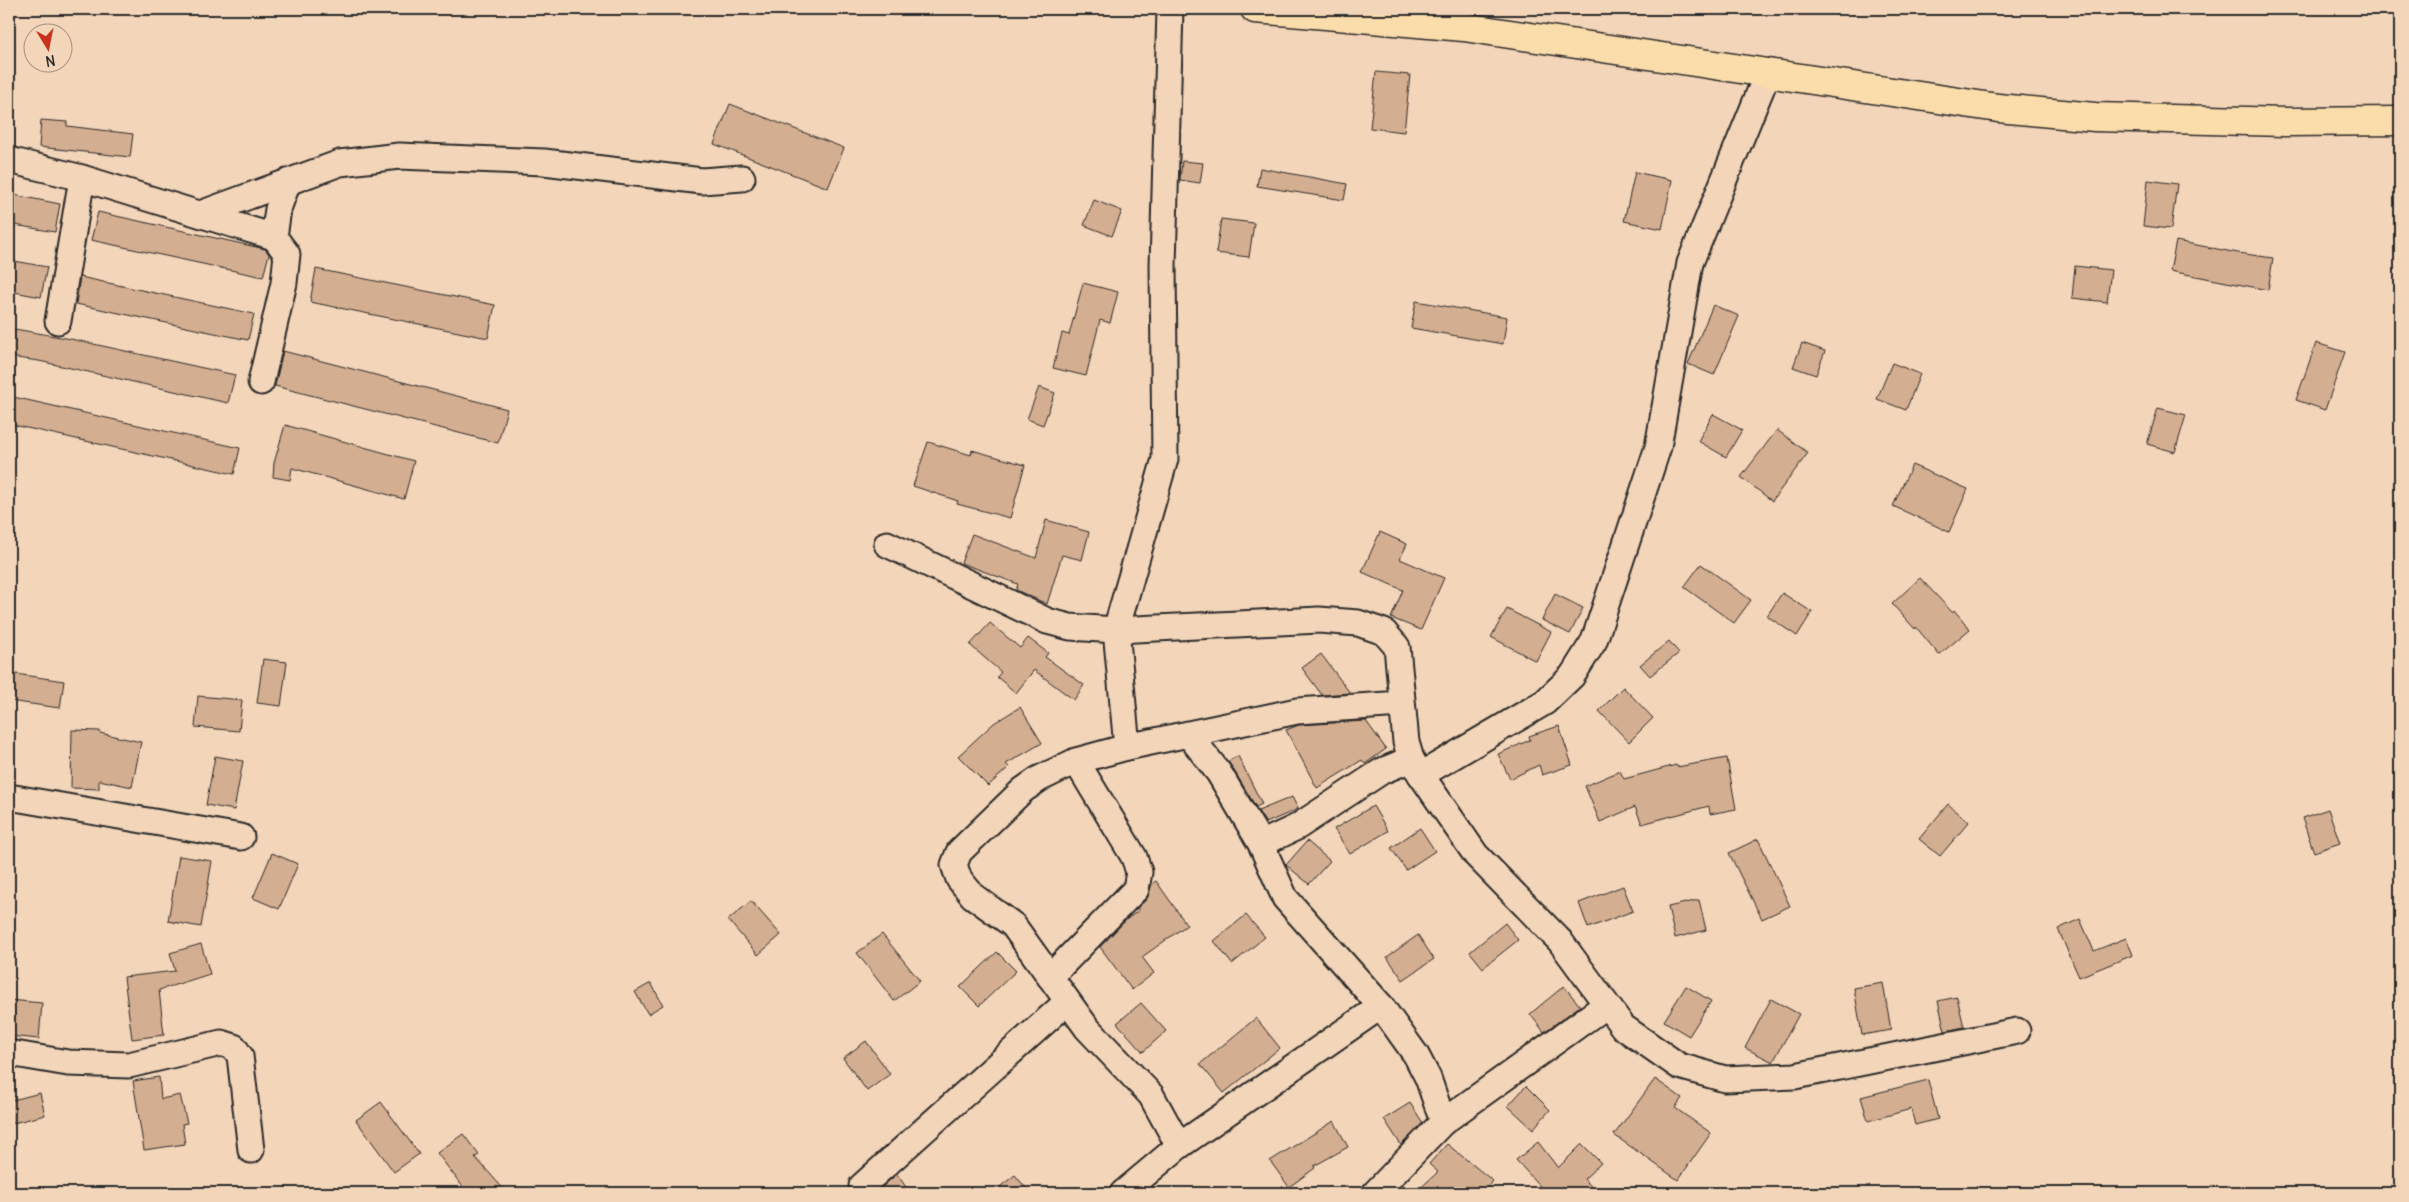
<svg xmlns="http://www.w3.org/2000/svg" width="2409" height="1202" viewBox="0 0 2409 1202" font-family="Delius,sans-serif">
<rect width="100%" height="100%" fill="#f3d5b9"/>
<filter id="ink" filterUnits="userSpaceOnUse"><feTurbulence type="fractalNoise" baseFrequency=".02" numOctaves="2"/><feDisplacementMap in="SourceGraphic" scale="10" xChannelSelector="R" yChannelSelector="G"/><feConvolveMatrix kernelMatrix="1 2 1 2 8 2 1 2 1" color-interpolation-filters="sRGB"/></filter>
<g filter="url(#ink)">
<g fill="#d4ae90" stroke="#2b2b2b">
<path d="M 1376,72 L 1410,75 L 1404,132 L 1370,128 Z"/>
<path d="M 730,104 L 844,148 L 828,188 L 714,144 Z"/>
<path d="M 41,120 L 67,122 L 67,126 L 133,134 L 130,157 L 39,147 Z"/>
<path d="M 1182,161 L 1203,163 L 1200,183 L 1180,180 Z"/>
<path d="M 1260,168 L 1347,184 L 1344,200 L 1257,186 Z"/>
<path d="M 1635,172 L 1672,180 L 1662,229 L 1624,221 Z"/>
<path d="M 2148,180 L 2177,184 L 2171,229 L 2143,226 Z"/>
<path d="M 9,194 L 60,204 L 55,232 L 9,224 Z"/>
<path d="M 1094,200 L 1122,211 L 1112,236 L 1084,225 Z"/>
<path d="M 98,212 L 265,249 L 269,254 L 263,277 L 91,240 Z"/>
<path d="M 1221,219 L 1254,223 L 1249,257 L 1216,253 Z"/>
<path d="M 2176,241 L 2238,253 L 2273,258 L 2268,290 L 2170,271 Z"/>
<path d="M 9,260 L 47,267 L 41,297 L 9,291 Z"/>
<path d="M 2075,266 L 2111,270 L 2107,302 L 2072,298 Z"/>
<path d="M 316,269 L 495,305 L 488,338 L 310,302 Z"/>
<path d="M 80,277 L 254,314 L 248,340 L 76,304 Z"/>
<path d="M 1083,283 L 1118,292 L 1110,323 L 1100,320 L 1086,376 L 1053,368 L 1062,333 L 1069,335 Z"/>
<path d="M 1416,301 L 1507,317 L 1503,344 L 1411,328 Z"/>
<path d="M 1713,305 L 1739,316 L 1714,375 L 1688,364 Z"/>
<path d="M 9,328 L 66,338 L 235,375 L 228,403 L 39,361 L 9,357 Z"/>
<path d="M 1802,343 L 1825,351 L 1816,375 L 1793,367 Z"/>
<path d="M 2316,343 L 2345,352 L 2325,410 L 2296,400 Z"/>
<path d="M 283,351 L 507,409 L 498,443 L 275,386 Z"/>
<path d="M 1892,363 L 1920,374 L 1906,410 L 1877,399 Z"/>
<path d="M 1039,387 L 1055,393 L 1043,425 L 1027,419 Z"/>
<path d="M 9,396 L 240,448 L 234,474 L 9,424 Z"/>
<path d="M 2158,408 L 2186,415 L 2175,452 L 2147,444 Z"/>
<path d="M 1713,414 L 1742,430 L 1726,457 L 1698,441 Z"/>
<path d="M 285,425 L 414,461 L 404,499 L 292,468 L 290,480 L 273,477 L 274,463 Z"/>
<path d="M 1777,430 L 1808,453 L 1772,501 L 1741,477 Z"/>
<path d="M 928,442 L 971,455 L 972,450 L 1025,465 L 1010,518 L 957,504 L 958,501 L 913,486 Z"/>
<path d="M 1912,465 L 1968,489 L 1949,532 L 1893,506 Z"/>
<path d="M 1046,520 L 1089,532 L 1082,560 L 1062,555 L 1047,604 L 1016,590 L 1018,584 L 961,563 L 972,534 L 1036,558 Z"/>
<path d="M 1380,532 L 1407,544 L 1400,559 L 1444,578 L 1421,630 L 1391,618 L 1403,590 L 1362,572 Z"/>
<path d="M 1701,564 L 1751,600 L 1734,623 L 1684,587 Z"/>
<path d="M 1920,578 L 1952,612 L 1954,610 L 1970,629 L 1939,655 L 1916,627 L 1915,629 L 1892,604 Z"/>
<path d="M 1782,593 L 1812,612 L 1797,636 L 1767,616 Z"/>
<path d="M 1555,594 L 1583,608 L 1570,634 L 1542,620 Z"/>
<path d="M 1507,609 L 1551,632 L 1536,661 L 1491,637 Z"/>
<path d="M 990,623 L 1020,648 L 1028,638 L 1048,653 L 1045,657 L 1084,685 L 1074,700 L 1034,670 L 1016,693 L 997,677 L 1001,672 L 970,645 Z"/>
<path d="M 1669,641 L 1679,653 L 1650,676 L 1640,665 Z"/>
<path d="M 1321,654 L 1350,693 L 1322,695 L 1302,668 Z"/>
<path d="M 263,659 L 287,662 L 281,706 L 257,703 Z"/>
<path d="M 9,673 L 64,681 L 60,708 L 9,701 Z"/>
<path d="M 1623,687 L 1653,718 L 1629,742 L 1599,711 Z"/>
<path d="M 198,696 L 242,700 L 239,731 L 195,727 Z"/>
<path d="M 1020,707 L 1042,743 L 1006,764 L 1009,767 L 988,786 L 958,756 L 994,723 Z"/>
<path d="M 1366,721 L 1386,749 L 1365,764 L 1362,760 L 1317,788 L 1286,730 L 1299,725 Z"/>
<path d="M 1559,726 L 1572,765 L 1542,775 L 1539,765 L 1510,779 L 1498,754 L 1530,740 L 1529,736 Z"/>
<path d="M 72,730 L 100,731 L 100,733 L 141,742 L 132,787 L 99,780 L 99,789 L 71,788 Z"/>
<path d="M 215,756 L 243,761 L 234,810 L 206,805 Z"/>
<path d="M 1238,756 L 1262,804 L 1256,807 L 1228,761 Z"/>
<path d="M 1727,758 L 1736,809 L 1710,814 L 1709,806 L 1642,824 L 1635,807 L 1600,822 L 1585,786 L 1620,771 L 1624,779 L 1676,765 L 1677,767 Z"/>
<path d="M 1292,797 L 1298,809 L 1266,823 L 1258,811 Z"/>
<path d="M 1948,804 L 1969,822 L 1940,856 L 1919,839 Z"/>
<path d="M 1373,806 L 1388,831 L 1350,854 L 1334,829 Z"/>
<path d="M 2328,809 L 2340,843 L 2314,852 L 2302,818 Z"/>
<path d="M 1420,828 L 1435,851 L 1406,870 L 1391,848 Z"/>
<path d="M 1758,839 L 1790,906 L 1762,919 L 1729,853 Z"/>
<path d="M 1307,841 L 1330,861 L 1309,884 L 1286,865 Z"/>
<path d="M 272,853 L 298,864 L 279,909 L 253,898 Z"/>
<path d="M 179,856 L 212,861 L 201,927 L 168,921 Z"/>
<path d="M 1156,881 L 1187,925 L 1142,957 L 1154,973 L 1132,990 L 1100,947 L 1126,920 L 1139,910 L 1137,908 L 1147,899 L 1152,884 Z"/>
<path d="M 1623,886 L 1633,911 L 1588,928 L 1579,903 Z"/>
<path d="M 1699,900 L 1706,930 L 1675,938 L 1668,907 Z"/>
<path d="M 751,901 L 781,935 L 758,955 L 728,920 Z"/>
<path d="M 1246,915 L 1265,937 L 1232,964 L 1214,941 Z"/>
<path d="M 2080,919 L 2094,951 L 2126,938 L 2133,955 L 2079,977 L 2058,929 Z"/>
<path d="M 1505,923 L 1518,940 L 1483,968 L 1470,952 Z"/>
<path d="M 882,934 L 920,981 L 894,1001 L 857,953 Z"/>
<path d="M 1418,935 L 1434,959 L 1403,980 L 1387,957 Z"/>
<path d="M 201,944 L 210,974 L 159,990 L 164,1035 L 132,1039 L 124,977 L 175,971 L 170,953 Z"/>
<path d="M 997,952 L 1016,971 L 979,1006 L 960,987 Z"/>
<path d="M 651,983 L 663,1005 L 648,1014 L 635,992 Z"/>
<path d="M 1883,983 L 1891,1030 L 1862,1035 L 1854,988 Z"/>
<path d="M 1564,986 L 1580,1006 L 1544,1032 L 1530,1014 Z"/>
<path d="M 1686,986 L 1711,1001 L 1689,1036 L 1664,1021 Z"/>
<path d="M 1957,997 L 1964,1027 L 1945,1031 L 1938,1001 Z"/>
<path d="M 1771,999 L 1799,1014 L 1773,1062 L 1745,1048 Z"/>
<path d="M 9,1000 L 42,1003 L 39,1039 L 9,1036 Z"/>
<path d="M 1141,1003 L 1166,1031 L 1143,1052 L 1117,1023 Z"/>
<path d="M 1256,1018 L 1280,1048 L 1224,1093 L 1200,1064 Z"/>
<path d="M 866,1041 L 890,1074 L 867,1091 L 843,1058 Z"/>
<path d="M 159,1077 L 161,1099 L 180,1095 L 187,1123 L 182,1124 L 185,1144 L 144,1150 L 133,1081 Z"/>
<path d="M 1655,1079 L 1682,1098 L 1675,1108 L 1711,1133 L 1678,1180 L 1614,1135 Z"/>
<path d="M 1928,1080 L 1938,1119 L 1915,1125 L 1911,1109 L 1868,1121 L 1861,1097 Z"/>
<path d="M 1526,1086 L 1550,1110 L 1533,1129 L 1508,1106 Z"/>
<path d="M 40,1093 L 45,1115 L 9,1124 L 9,1101 Z"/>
<path d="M 381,1102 L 419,1154 L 394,1172 L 356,1120 Z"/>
<path d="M 1410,1103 L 1423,1123 L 1401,1145 L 1384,1119 Z"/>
<path d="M 1334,1121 L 1348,1147 L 1314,1166 L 1315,1168 L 1289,1187 L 1270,1161 Z"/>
<path d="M 463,1134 L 479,1155 L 475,1157 L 507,1193 L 468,1193 L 459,1182 L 437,1153 Z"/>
<path d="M 1538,1142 L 1558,1168 L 1582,1144 L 1601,1163 L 1584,1179 L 1598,1193 L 1546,1193 L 1516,1160 Z"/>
<path d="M 1447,1144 L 1493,1181 L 1484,1193 L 1415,1193 L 1438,1172 L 1429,1164 Z"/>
<path d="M 897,1174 L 910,1193 L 875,1193 Z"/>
<path d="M 1015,1175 L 1030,1193 L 992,1193 Z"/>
</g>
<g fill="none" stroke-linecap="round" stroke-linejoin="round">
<g stroke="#2b2b2b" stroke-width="29">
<g id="minor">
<path d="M 9,160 L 82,178 L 274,237 L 287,254 L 284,283 L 261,382"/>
<path d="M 200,214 L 340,163 L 399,156 L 544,162 L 702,181 L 742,178"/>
<path d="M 274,237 L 278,209 L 288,182"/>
<path d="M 58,321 L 82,178"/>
<path d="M 887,544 L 1047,621 L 1070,627 L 1116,630 L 1319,620 L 1358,623 L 1384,632 L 1397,647 L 1406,742 L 1411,759 L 1421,775 L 1476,855 L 1560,941 L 1623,1027 L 1679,1066 L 1725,1079 L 1795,1076 L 2017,1031"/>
<path d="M 1189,735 L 1219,773 L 1261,844 L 1285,898 L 1381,1006 L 1416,1055 L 1428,1078 L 1443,1122"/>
<path d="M 1127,747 L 1116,630 L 1165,459 L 1163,266 L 1170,9"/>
<path d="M 1421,775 L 1545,702 L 1572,676 L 1594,641 L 1658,447 L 1690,263 L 1768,72"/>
<path d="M 9,797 L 241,837"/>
<path d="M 1261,844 L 1297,827 L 1382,771 L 1411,759"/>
<path d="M 1050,977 L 1136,889 L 1139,872 L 1134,857 L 1076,761"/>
<path d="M 9,1053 L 68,1063 L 129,1065 L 221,1043 L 234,1047 L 240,1056 L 251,1150"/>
<path d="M 1179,1146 L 1151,1095 L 1087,1028 L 1013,925 L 973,896 L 959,879 L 954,865 L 959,852 L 1023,790 L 1039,779 L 1076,761 L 1127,747 L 1297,711 L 1402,704"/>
<path d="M 862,1186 L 1067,1002"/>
<path d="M 1123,1193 L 1179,1146 L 1381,1006"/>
<path d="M 1375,1193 L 1443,1122 L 1606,1005"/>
</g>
</g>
<g stroke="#2b2b2b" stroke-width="31">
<path id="major" d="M 1255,9 L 1464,27 L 1998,108 L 2095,117 L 2285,122 L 2400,121"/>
</g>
<use href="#minor" stroke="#f3d5b9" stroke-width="25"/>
<use href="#major" stroke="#fbddab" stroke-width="28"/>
</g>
</g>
<rect width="2409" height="1202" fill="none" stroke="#f3d5b9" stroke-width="30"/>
<rect x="15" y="15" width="2379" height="1172" fill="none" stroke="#2b2b2b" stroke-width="2" filter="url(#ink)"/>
<g transform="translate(48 48) rotate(170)"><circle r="24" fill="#f3d5b9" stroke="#a39180"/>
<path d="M0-4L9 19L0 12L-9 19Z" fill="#c8321e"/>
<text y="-8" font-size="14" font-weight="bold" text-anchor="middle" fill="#2b2b2b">N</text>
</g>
</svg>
